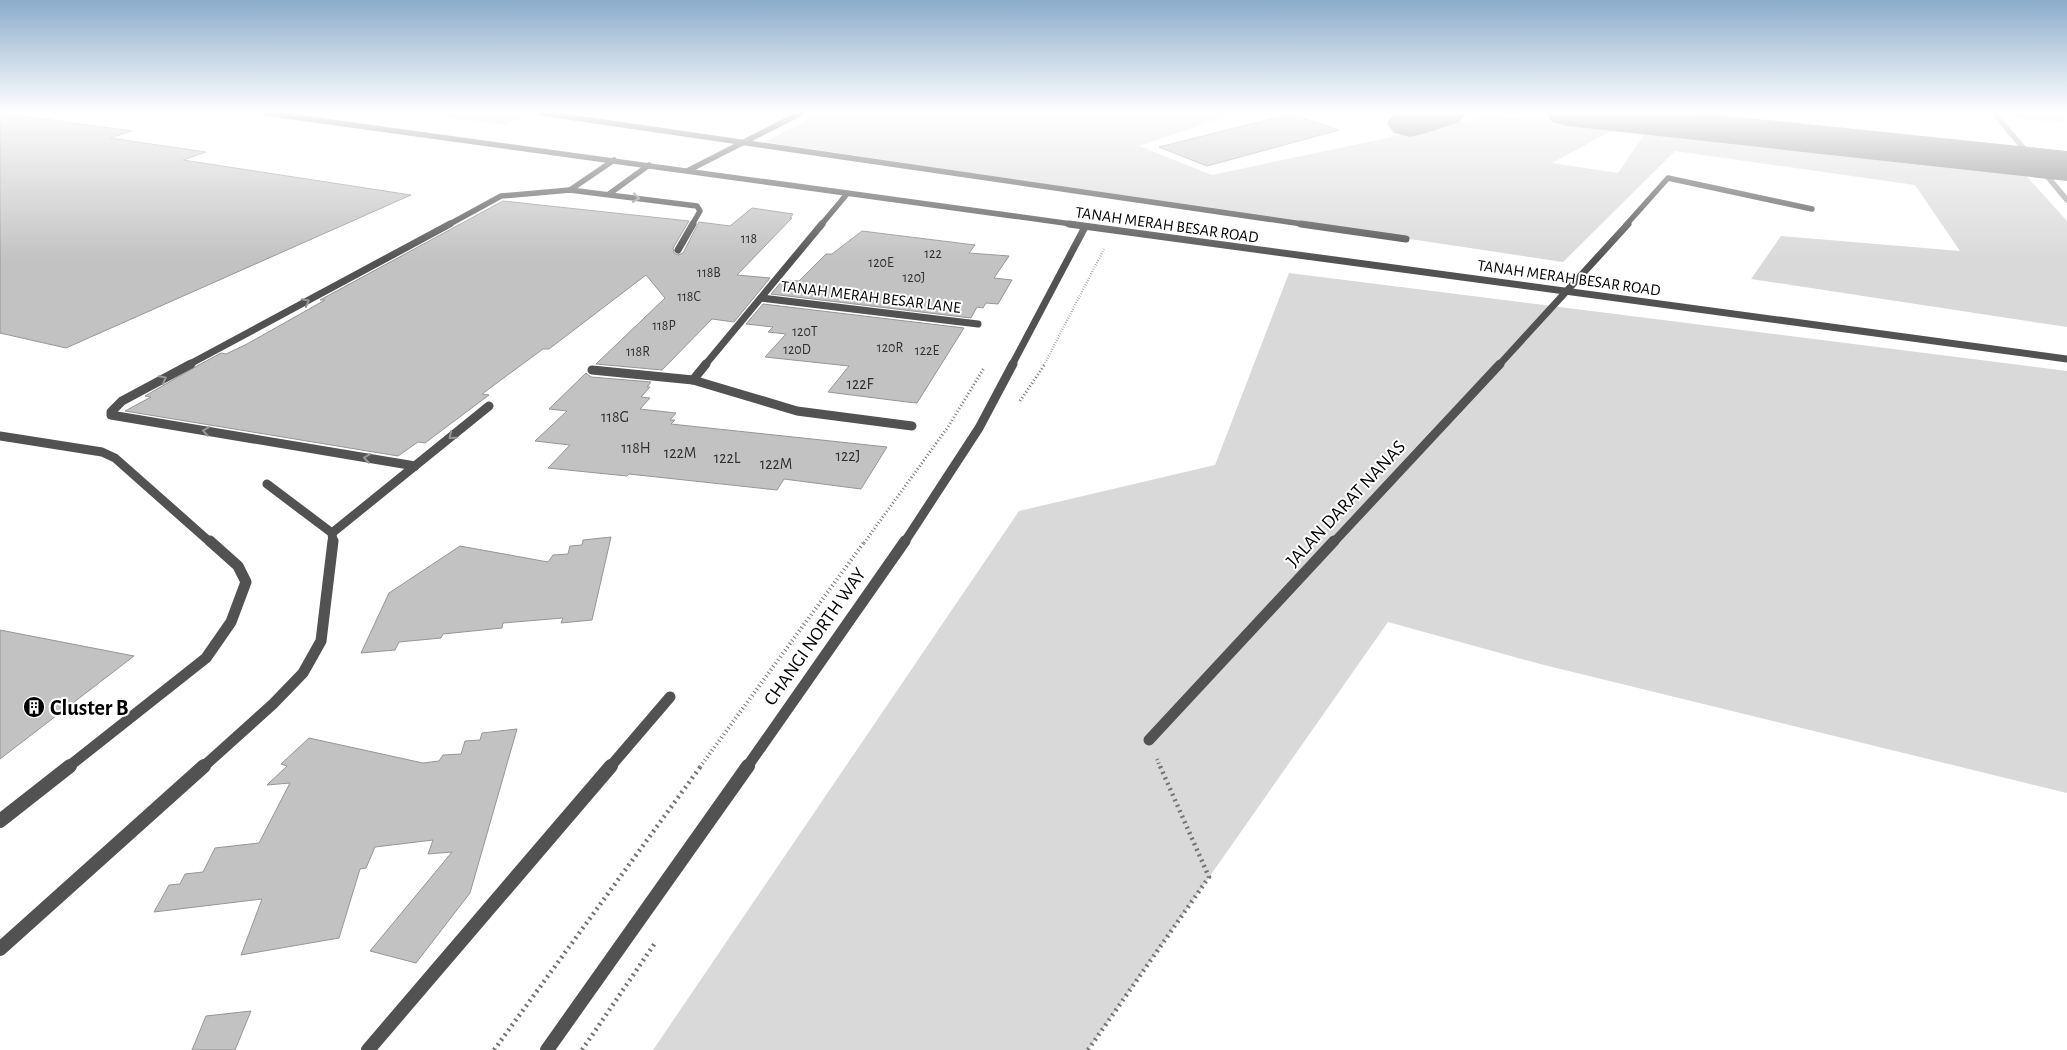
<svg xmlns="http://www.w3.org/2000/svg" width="2067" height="1050" viewBox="0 0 2067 1050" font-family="'Alegreya Sans',sans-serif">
<rect width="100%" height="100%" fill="#fff"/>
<g fill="#d9d9d9">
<path d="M 409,113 L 532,113 L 506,125 Z"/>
<path d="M 819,113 L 1237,113 L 1139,146 L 1212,175 L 1490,116 L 1556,120 L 1615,129 L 1552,163 L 1618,173 L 1648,129 L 2021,170 L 2067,221 L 2067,327 L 1751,279 L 1781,236 L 1960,251 L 1915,185 L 1675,151 L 1563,262 L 765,142 Z"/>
<path d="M 2007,113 L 2056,113 L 2067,123 L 2013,118 Z"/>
<path d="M 1289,273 L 2067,371 L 2067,793 L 1540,664 L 1388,622 L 1088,1050 L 653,1050 L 1019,511 L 1215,465 Z"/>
</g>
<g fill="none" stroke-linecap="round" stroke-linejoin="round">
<path stroke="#a0a0a0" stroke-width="5.5" d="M 1994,113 L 2067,200"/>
<g fill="#808080" fill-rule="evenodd">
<path d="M 1394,113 L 1466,113 L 1460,122 L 1426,133 L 1410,137 L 1394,133 L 1387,123 Z"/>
<path d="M 1546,113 L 1701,113 L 2067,151 L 2067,181 L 1568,126 L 1552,122 Z"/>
</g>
</g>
<g fill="#c2c2c2" stroke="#969696">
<path d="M 0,113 L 132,131 L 110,138 L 206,152 L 183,160 L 411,195 L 66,348 L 0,333 Z"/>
<path d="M 1290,114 L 1339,130 L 1207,166 L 1159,147 Z"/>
<path d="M 503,201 L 689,221 L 673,248 L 674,253 L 678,255 L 683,253 L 699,222 L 730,226 L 752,208 L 793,214 L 790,218 L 792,218 L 737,275 L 770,278 L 734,322 L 712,319 L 662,370 L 596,364 L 665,298 L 646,275 L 549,349 L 543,349 L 482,394 L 489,395 L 425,443 L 418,442 L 398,456 L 125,411 L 151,397 L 145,396 L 197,366 L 221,353 L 226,354 L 247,344 L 325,300 L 320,300 Z"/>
<path d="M 862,231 L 975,245 L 969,253 L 1009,256 L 994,278 L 1012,280 L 998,304 L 986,303 L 983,308 L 977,307 L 971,318 L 771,294 L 783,280 L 799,281 L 826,254 L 832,254 Z"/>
<path d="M 763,304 L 964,328 L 917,403 L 907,402 L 828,392 L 849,366 L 765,357 L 786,334 L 768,332 L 773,327 L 746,324 Z"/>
<path d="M 586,373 L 591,377 L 651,382 L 647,387 L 650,387 L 641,397 L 650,398 L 640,409 L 676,413 L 670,420 L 675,420 L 671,424 L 887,447 L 861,489 L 784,479 L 777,490 L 629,474 L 627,476 L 548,468 L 570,445 L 535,441 L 567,411 L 549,409 Z"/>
<path d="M 611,537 L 592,620 L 561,623 L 563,618 L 503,623 L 502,628 L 443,634 L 441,638 L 399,642 L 395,650 L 361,653 L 389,593 L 460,546 L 548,562 L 553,555 L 568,554 L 570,546 L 582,545 L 583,540 Z"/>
<path d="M 0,630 L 134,656 L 0,759 Z"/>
<path d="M 517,729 L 470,893 L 416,963 L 370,951 L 452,852 L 428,854 L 433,840 L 375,847 L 366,868 L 360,869 L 339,938 L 241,955 L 262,899 L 154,912 L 169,885 L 180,884 L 185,874 L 203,872 L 215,848 L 259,843 L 290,783 L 267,785 L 287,766 L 281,764 L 309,738 L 423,763 L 439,761 L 443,755 L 461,754 L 465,741 L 480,740 L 482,733 Z"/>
<path d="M 251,1011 L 235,1050 L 192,1050 L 206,1016 Z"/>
</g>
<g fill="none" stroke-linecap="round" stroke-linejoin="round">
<path stroke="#747474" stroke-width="2.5" stroke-dasharray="0.5 2" stroke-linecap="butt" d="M 1044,365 L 1104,249"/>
<g stroke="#747474" stroke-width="3" stroke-dasharray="1 2.5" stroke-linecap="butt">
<path d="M 1020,401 L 1045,364"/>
<path d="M 864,543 L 948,427 L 984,368"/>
</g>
<g stroke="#747474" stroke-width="4" stroke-dasharray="1 3" stroke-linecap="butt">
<path d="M 1157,759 L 1160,767"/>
<path d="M 700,767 L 865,541"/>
</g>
<g stroke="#747474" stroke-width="4.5" stroke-dasharray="2 4" stroke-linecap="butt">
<path d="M 494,1050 L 701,766"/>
<path d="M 582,1050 L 655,943"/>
<path d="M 1088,1050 L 1209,877 L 1160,766"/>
</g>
<g stroke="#525252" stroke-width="5.5">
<path d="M 542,113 L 1309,225"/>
<path d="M 689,170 L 801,113"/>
<path d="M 570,190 L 614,160"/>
<path d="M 609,194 L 649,165"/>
<path d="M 448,225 L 501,196 L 570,190 L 697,206 L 700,211 L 692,225"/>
<path d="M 1626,225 L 1668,178 L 1812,209"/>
</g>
<g stroke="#525252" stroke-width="7">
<path d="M 1301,224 L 1406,239"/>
<path d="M 678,250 L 693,224"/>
<path d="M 188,365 L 450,224"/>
<path d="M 1499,365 L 1628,224"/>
</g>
<g stroke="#525252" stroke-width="9">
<path d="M 191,364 L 122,401 L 111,412 L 111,415 L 415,466"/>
<path d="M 0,436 L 102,452 L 115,458 L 211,543"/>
<path d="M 267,484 L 332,533 L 333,543"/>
<path d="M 332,533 L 489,406"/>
<path d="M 1333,543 L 1500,364"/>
</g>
<g stroke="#525252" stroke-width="11">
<path d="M 1149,740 L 1334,541"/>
<path d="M 68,767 L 206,658 L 231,622 L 246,582 L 238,566 L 210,541"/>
<path d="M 203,767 L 273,704 L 303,673 L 321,641 L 333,541"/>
<path d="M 610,767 L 670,697"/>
</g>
<g stroke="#525252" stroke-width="14">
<path d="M 0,821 L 70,766"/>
<path d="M 0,949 L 204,766"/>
<path d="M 368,1050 L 611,766"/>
</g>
<g stroke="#525252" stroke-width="5.5">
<path d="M 265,113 L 1079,225"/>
<path d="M 821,225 L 847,194"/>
</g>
<g stroke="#525252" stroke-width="7">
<path d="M 1069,224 L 2067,359"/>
<path d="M 761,298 L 978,324"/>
<path d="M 705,365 L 822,224"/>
<path d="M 1012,365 L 1085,227"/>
</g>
<g stroke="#525252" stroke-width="9">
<path d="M 592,370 L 693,380 L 797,411 L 912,426"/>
<path d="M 693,380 L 706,364"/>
<path d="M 904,543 L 979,428 L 1013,364"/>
</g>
<path stroke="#525252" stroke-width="11" d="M 747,767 L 905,541"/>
<path stroke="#525252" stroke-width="14" d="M 547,1050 L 748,766"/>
</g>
<defs><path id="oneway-chevron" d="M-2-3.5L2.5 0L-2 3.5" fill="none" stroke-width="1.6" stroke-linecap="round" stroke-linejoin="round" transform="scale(1.25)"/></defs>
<g stroke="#979797">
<use href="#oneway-chevron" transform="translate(636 198) rotate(8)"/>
<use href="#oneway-chevron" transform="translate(306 302) rotate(-28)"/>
<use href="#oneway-chevron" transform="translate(163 379) rotate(-28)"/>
<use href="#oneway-chevron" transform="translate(206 431) rotate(-171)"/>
<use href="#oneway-chevron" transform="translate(452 436) rotate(141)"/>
<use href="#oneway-chevron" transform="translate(367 458) rotate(-171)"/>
</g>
<linearGradient id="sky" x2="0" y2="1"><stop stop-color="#8baccb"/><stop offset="0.43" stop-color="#fff"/><stop offset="1" stop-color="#fff" stop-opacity="0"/></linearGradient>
<rect width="2067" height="260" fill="url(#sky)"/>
<defs>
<g id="building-disc" transform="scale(1.125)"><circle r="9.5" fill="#000" stroke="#fff"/><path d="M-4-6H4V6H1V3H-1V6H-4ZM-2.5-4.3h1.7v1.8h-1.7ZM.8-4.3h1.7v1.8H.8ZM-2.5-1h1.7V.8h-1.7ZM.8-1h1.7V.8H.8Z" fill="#fff"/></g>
</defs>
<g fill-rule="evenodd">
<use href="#building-disc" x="34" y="707"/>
</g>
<g text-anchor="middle" stroke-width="4" stroke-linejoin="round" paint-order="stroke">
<g font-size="14" fill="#303030">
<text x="749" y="243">118</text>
<text x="933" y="258">122</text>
<text x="881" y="267">120E</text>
<text x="709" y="277">118B</text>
<text x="914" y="282">120J</text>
<text x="689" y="301">118C</text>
<text x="664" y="330">118P</text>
<text x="805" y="336">120T</text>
<text x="890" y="352">120R</text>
<text x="797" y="354">120D</text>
<text x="927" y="355">122E</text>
<text x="638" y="356">118R</text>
</g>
<g font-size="16" fill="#000" stroke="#fff">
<text transform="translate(1167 224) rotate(8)" y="6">TANAH MERAH BESAR ROAD</text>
<text transform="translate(1569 277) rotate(8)" y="6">TANAH MERAH BESAR ROAD</text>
<text transform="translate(871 296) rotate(7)" y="6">TANAH MERAH BESAR LANE</text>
</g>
<g font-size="16" fill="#303030">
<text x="860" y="389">122F</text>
<text x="615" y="422">118G</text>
<text x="636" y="453">118H</text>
<text x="680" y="458">122M</text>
<text x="848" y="461">122J</text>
<text x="727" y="463">122L</text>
<text x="776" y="469">122M</text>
</g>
<g font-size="19" fill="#000" stroke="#fff">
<text transform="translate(1345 503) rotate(-47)" y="7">JALAN DARAT NANAS</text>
<text transform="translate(814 636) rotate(-55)" y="7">CHANGI NORTH WAY</text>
</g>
<g font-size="22" font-weight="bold" fill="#000" stroke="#fff" text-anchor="start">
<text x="50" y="715">Cluster B</text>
</g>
</g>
</svg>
